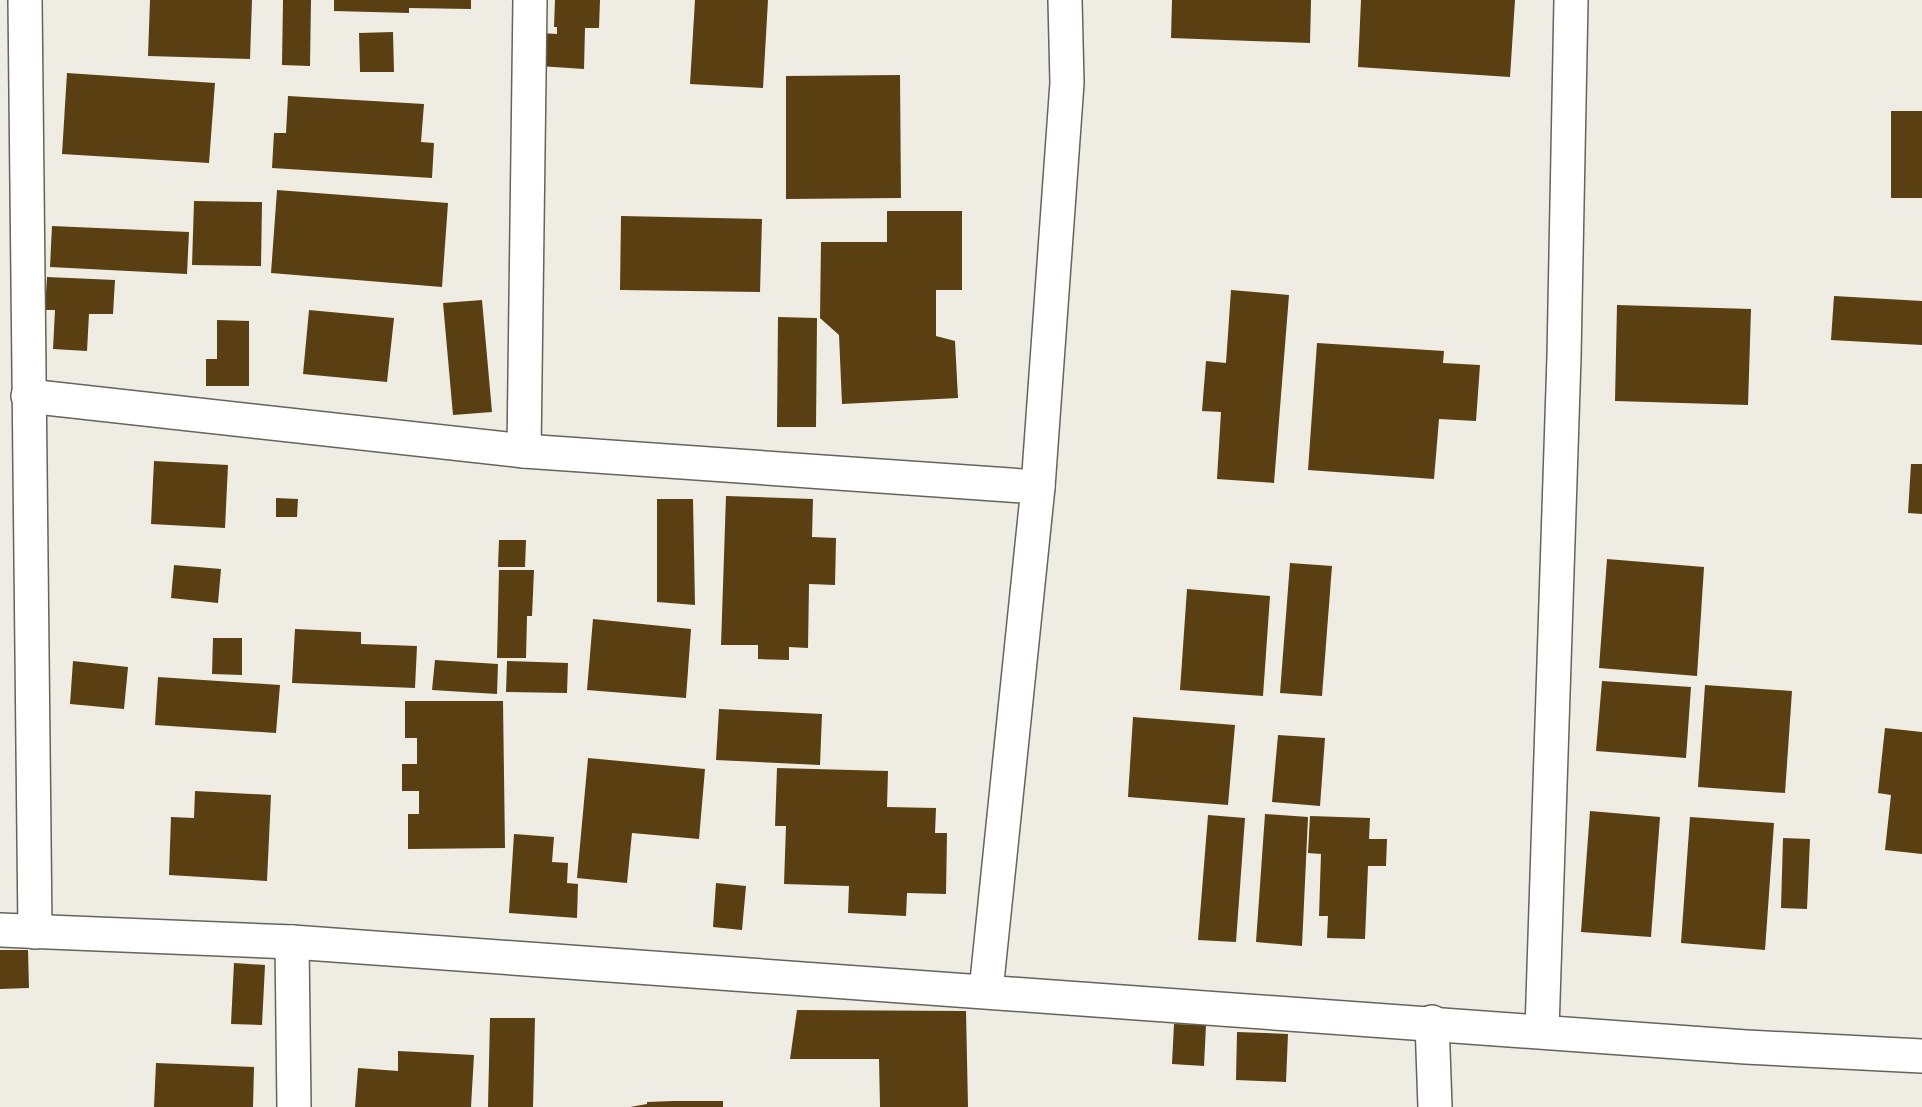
<svg xmlns="http://www.w3.org/2000/svg" width="1922" height="1107" viewBox="0 0 1922 1107" font-family="'Alegreya Sans',sans-serif">
<rect width="100%" height="100%" fill="#efede3"/>
<g fill="#5a3f12">
<path d="M 150,0 L 252,0 L 250,59 L 148,56 Z"/>
<path d="M 283,0 L 311,0 L 310,66 L 282,65 Z"/>
<path d="M 334,0 L 471,0 L 471,9 L 409,8 L 409,13 L 334,11 Z"/>
<path d="M 555,0 L 600,0 L 599,28 L 585,28 L 584,69 L 539,66 L 541,33 L 557,34 L 557,27 L 554,27 Z"/>
<path d="M 695,0 L 768,0 L 763,88 L 690,84 Z"/>
<path d="M 1172,0 L 1311,0 L 1310,43 L 1171,38 Z"/>
<path d="M 1361,0 L 1515,0 L 1510,77 L 1358,67 Z"/>
<path d="M 393,32 L 394,72 L 360,72 L 359,33 Z"/>
<path d="M 67,73 L 215,83 L 209,163 L 62,154 Z"/>
<path d="M 900,75 L 901,198 L 786,199 L 786,76 Z"/>
<path d="M 288,96 L 424,104 L 421,142 L 434,143 L 432,178 L 272,168 L 274,133 L 286,133 Z"/>
<rect x="1891" y="111" width="31" height="87"/>
<path d="M 277,190 L 448,203 L 442,287 L 271,273 Z"/>
<path d="M 194,201 L 262,202 L 261,266 L 192,265 Z"/>
<path d="M 887,211 L 962,211 L 962,290 L 936,290 L 936,336 L 955,341 L 958,398 L 842,404 L 839,335 L 820,318 L 821,242 L 887,242 Z"/>
<path d="M 621,216 L 762,219 L 760,292 L 620,290 Z"/>
<path d="M 52,226 L 189,232 L 187,274 L 50,267 Z"/>
<path d="M 47,277 L 115,280 L 113,314 L 89,314 L 87,351 L 53,349 L 55,310 L 45,310 Z"/>
<path d="M 1231,290 L 1289,295 L 1274,483 L 1217,479 L 1221,412 L 1202,411 L 1206,361 L 1226,363 Z"/>
<path d="M 1834,296 L 1922,301 L 1922,345 L 1831,340 Z"/>
<path d="M 482,300 L 492,412 L 453,415 L 443,303 Z"/>
<path d="M 1617,305 L 1751,309 L 1748,405 L 1615,401 Z"/>
<path d="M 309,310 L 394,318 L 387,382 L 303,374 Z"/>
<path d="M 778,317 L 817,318 L 816,427 L 777,427 Z"/>
<path d="M 217,320 L 249,321 L 249,386 L 206,386 L 206,359 L 217,359 Z"/>
<path d="M 1317,343 L 1444,351 L 1443,363 L 1480,365 L 1476,421 L 1439,419 L 1434,479 L 1308,470 Z"/>
<path d="M 154,461 L 228,465 L 225,528 L 151,524 Z"/>
<path d="M 1911,464 L 1922,464 L 1922,514 L 1908,513 Z"/>
<path d="M 726,496 L 813,499 L 812,537 L 836,538 L 835,585 L 809,584 L 808,648 L 789,647 L 789,660 L 758,659 L 758,645 L 721,645 Z"/>
<path d="M 276,498 L 298,499 L 297,517 L 276,517 Z"/>
<path d="M 657,499 L 693,499 L 695,605 L 657,602 Z"/>
<path d="M 499,540 L 526,540 L 525,567 L 498,567 Z"/>
<path d="M 1607,559 L 1704,567 L 1697,676 L 1599,668 Z"/>
<path d="M 1290,563 L 1332,566 L 1322,696 L 1280,693 Z"/>
<path d="M 174,565 L 221,569 L 218,603 L 171,598 Z"/>
<path d="M 499,570 L 534,570 L 532,616 L 527,616 L 526,658 L 497,658 Z"/>
<path d="M 1187,589 L 1270,596 L 1263,696 L 1180,690 Z"/>
<path d="M 593,619 L 691,629 L 686,698 L 587,690 Z"/>
<path d="M 295,629 L 361,632 L 361,644 L 417,646 L 415,688 L 292,683 Z"/>
<path d="M 213,638 L 242,638 L 242,675 L 212,674 Z"/>
<path d="M 435,660 L 498,664 L 497,694 L 432,690 Z"/>
<path d="M 73,661 L 128,667 L 124,709 L 70,704 Z"/>
<path d="M 507,661 L 568,663 L 567,693 L 506,692 Z"/>
<path d="M 158,677 L 280,685 L 276,733 L 155,725 Z"/>
<path d="M 1602,681 L 1691,687 L 1686,758 L 1596,751 Z"/>
<path d="M 1705,685 L 1792,691 L 1785,793 L 1698,787 Z"/>
<path d="M 405,701 L 503,701 L 505,848 L 408,849 L 408,814 L 419,814 L 419,791 L 402,791 L 402,764 L 417,764 L 417,738 L 405,738 Z"/>
<path d="M 719,709 L 822,714 L 820,765 L 716,760 Z"/>
<path d="M 1133,717 L 1235,725 L 1228,805 L 1128,797 Z"/>
<path d="M 1885,728 L 1922,732 L 1922,854 L 1885,850 L 1891,795 L 1878,793 Z"/>
<path d="M 1278,735 L 1325,738 L 1320,806 L 1272,802 Z"/>
<path d="M 588,758 L 705,769 L 699,839 L 632,833 L 627,883 L 577,878 Z"/>
<path d="M 777,768 L 888,771 L 887,807 L 936,808 L 935,833 L 947,833 L 946,894 L 907,893 L 906,916 L 848,913 L 849,886 L 784,884 L 786,826 L 775,826 Z"/>
<path d="M 195,791 L 271,795 L 267,881 L 169,875 L 171,817 L 194,818 Z"/>
<path d="M 1590,811 L 1660,817 L 1651,937 L 1581,932 Z"/>
<path d="M 1265,814 L 1308,817 L 1302,946 L 1256,942 Z"/>
<path d="M 1208,815 L 1245,818 L 1236,942 L 1198,940 Z"/>
<path d="M 1310,816 L 1370,818 L 1369,839 L 1387,839 L 1386,866 L 1368,866 L 1365,939 L 1327,938 L 1328,916 L 1319,916 L 1321,854 L 1308,853 Z"/>
<path d="M 1690,817 L 1774,823 L 1765,950 L 1681,943 Z"/>
<path d="M 514,834 L 554,837 L 552,862 L 568,863 L 567,883 L 578,884 L 577,918 L 509,913 Z"/>
<path d="M 1783,838 L 1810,839 L 1807,909 L 1781,908 Z"/>
<path d="M 716,883 L 746,886 L 742,930 L 713,927 Z"/>
<path d="M 0,950 L 28,950 L 29,988 L 0,989 Z"/>
<path d="M 234,963 L 265,965 L 262,1025 L 231,1024 Z"/>
<path d="M 797,1010 L 966,1011 L 968,1107 L 880,1107 L 879,1059 L 790,1059 Z"/>
<path d="M 490,1018 L 535,1018 L 533,1107 L 488,1107 Z"/>
<path d="M 1174,1024 L 1206,1025 L 1204,1066 L 1172,1064 Z"/>
<path d="M 1237,1032 L 1288,1034 L 1286,1082 L 1236,1080 Z"/>
<path d="M 398,1051 L 474,1055 L 471,1107 L 355,1107 L 358,1068 L 398,1071 Z"/>
<path d="M 156,1063 L 254,1067 L 253,1107 L 154,1107 Z"/>
<path d="M 673,1101 L 723,1101 L 723,1107 L 630,1107 L 647,1104 L 647,1102 Z"/>
</g>
<g fill="none" stroke-linecap="round" stroke-linejoin="round">
<g stroke="#65635a" stroke-width="36">
<g id="minor">
<path d="M 25,0 L 35,932"/>
<path d="M 28,396 L 524,451 L 1038,487"/>
<path d="M 524,451 L 530,0"/>
<path d="M 0,930 L 292,942 L 1746,1047 L 1922,1056"/>
<path d="M 292,942 L 294,1107"/>
<path d="M 986,991 L 1038,487 L 1067,83 L 1065,0"/>
<path d="M 1432,1022 L 1435,1107"/>
<path d="M 1542,1030 L 1564,357 L 1571,0"/>
</g>
</g>
<use href="#minor" stroke="#fff" stroke-width="33"/>
</g>
</svg>
